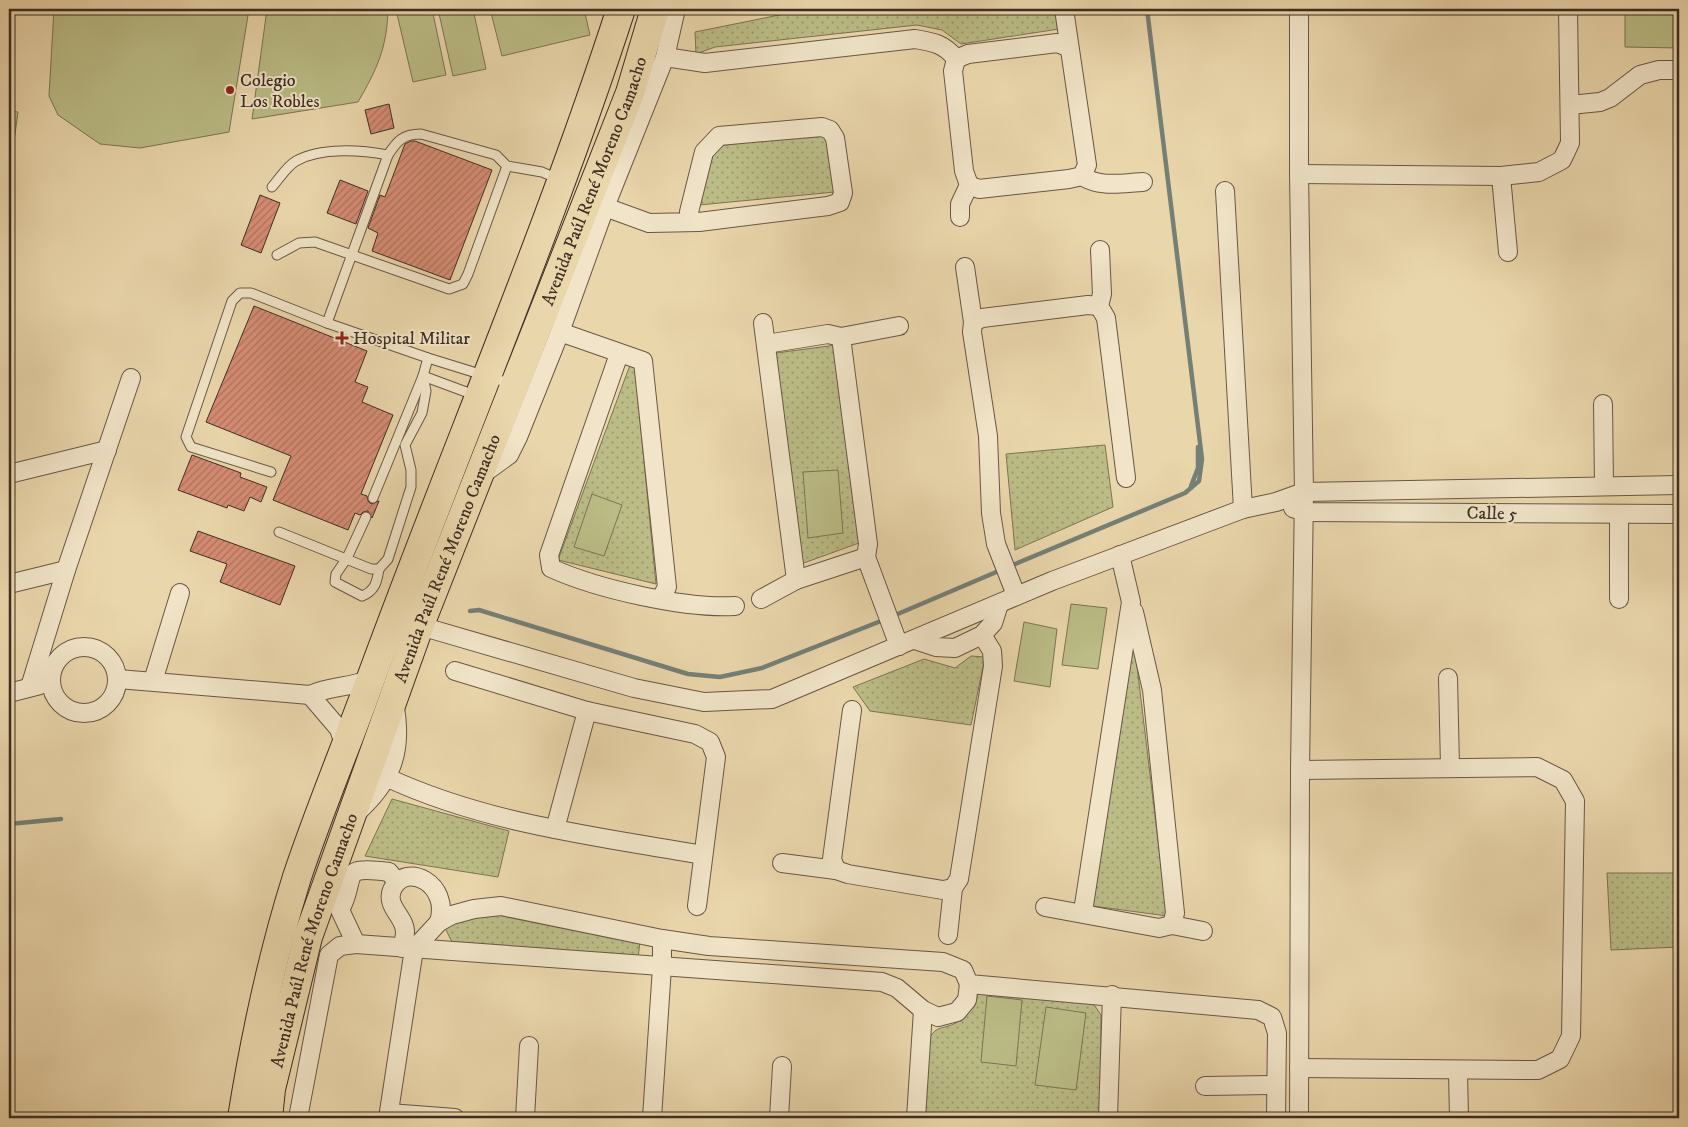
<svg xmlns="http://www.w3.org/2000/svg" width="1688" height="1127" viewBox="0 0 1688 1127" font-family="'IM FELL DW Pica',serif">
<defs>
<pattern id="green-dots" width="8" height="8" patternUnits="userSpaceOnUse" patternTransform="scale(1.25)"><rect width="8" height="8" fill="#bbbc86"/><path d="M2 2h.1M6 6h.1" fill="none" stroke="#99996d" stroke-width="1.8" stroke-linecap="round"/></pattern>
<pattern id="building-hatch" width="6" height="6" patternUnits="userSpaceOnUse" patternTransform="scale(1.25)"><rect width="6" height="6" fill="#d68c74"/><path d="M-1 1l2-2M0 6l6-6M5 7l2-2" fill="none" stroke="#af735f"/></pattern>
</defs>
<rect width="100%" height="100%" fill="#ead6ab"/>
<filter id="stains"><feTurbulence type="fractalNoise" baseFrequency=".004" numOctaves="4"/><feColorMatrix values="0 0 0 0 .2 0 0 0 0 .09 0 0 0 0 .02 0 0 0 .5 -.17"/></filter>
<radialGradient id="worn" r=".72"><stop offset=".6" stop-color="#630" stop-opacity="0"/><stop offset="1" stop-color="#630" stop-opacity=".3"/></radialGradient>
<g fill="url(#green-dots)" stroke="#7c7455">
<path d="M 809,9 L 1057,9 L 1059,29 L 961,44 L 942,30 L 917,25 L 715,47 L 696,54 L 695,32 Z"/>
<path d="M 9,111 L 18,112 L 9,178 Z"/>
<path d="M 816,134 L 825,138 L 828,143 L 835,192 L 699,205 L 713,155 L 718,146 Z"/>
<path d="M 836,345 L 859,543 L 801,564 L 776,353 Z"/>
<path d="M 630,365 L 635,368 L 656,584 L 558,560 Z"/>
<path d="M 1105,445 L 1113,507 L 1015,550 L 1006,454 Z"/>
<path d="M 1134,641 L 1167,916 L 1093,906 Z"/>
<path d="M 971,656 L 985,657 L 971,725 L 870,711 L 853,687 L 924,659 L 955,668 Z"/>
<path d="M 392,799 L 509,831 L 498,877 L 365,856 Z"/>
<path d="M 1607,873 L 1679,873 L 1679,947 L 1611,950 Z"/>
<path d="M 492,914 L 640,941 L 638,959 L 452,942 L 445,928 L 471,916 Z"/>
<path d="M 980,992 L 1083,999 L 1095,1006 L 1101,1015 L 1100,1118 L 922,1118 L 928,1042 C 935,1023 944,1031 959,1021 C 969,1014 971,1001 980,992 Z"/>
</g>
<g fill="#bbbc86" stroke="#7c7455">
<path d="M 54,9 L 249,9 L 229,132 L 140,148 L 100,144 L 58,115 L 49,96 Z"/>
<path d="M 267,9 L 388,9 C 387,48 377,69 358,102 L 252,119 Z"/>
<path d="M 423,9 L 432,9 L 446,75 L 413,82 L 397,14 Z"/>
<path d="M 438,9 L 473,9 L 486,69 L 453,76 Z"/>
<path d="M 490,9 L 584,9 L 590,35 L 502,56 Z"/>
<path d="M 1625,9 L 1679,9 L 1679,48 L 1625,47 Z"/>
<path d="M 838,470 L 843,533 L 808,538 L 803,472 Z"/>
<path d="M 592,494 L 622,505 L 604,556 L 574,547 Z"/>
<path d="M 1071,604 L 1107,608 L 1098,669 L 1062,665 Z"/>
<path d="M 1024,622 L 1057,629 L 1050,687 L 1014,681 Z"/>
<path d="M 987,996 L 1022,1000 L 1016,1066 L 981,1062 Z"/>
<path d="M 1046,1007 L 1086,1013 L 1076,1090 L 1035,1085 Z"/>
</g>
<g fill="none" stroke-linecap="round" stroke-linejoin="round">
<g stroke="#748077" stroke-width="4.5">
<path d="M 1191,486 L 1198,468 L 1198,447"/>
<path d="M 1008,567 L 1185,493 L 1199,481 L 1202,459 L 1147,9"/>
<path d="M 470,611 L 479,610 L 688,674 L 720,677 L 762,668 L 886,619"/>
<path d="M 893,616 L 1001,570"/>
<path d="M 9,824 L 61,819"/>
</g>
</g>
<g fill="url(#building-hatch)" stroke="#3d2d24">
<path d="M 389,104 L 394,128 L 371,134 L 365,110 Z"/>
<path d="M 411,141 L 415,141 L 492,170 L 450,280 L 372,251 L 378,233 L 368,228 L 380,195 L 385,197 L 405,144 Z"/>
<path d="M 340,180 L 368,191 L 356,224 L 327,213 Z"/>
<path d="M 260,195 L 280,203 L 261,253 L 241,245 Z"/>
<path d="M 254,306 L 367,351 L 355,382 L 368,387 L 362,402 L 393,415 L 361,494 L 367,496 L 368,501 L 371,504 L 379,501 L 372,518 L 368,511 L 363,512 L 360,515 L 355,513 L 348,530 L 273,500 L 291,456 L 206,422 Z"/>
<path d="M 192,455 L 241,473 L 240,477 L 267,487 L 261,502 L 250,497 L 244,511 L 228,505 L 227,508 L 178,490 Z"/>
<path d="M 198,531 L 295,566 L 280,605 L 220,582 L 227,564 L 190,551 Z"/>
</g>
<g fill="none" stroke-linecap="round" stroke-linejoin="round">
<g stroke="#685746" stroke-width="11">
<g id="lane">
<path d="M 272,187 C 279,179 287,166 296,161 C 321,147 361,150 388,155"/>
<path d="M 277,255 L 299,243 L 315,242 L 449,289 L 463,284 L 468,274 L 507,166"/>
<path d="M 327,323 L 388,155 C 397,141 403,134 421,134 L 496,155 L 507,166 L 542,172 L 558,179"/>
<path d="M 423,376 L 477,396"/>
<path d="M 271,472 L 191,447 L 186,437 L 232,301 L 240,293 L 251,293 L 327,323 L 428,358 L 512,384"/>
<path d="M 373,498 L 423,376 L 428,358"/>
<path d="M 366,517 L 347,558 L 336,574 L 335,582 L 362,596 C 375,591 377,582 379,569"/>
<path d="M 279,532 L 371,569 L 379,569 L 388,559 L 411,487 L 411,470 L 405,445 L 422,413 L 426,391 L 423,376"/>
</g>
</g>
<g stroke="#685746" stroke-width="20">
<g id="street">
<path d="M 665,57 L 705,63 L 915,39 C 933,42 945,44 956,59 L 953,71 L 964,171 L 969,185 L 979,189 L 1069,179 L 1082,176 L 1087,165 L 1064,9"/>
<path d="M 956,59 L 968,54 L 1057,43 L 1068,47"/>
<path d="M 1570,105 L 1600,102 L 1610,98 L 1640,75 L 1659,70 L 1679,70"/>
<path d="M 1299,174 L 1501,176 L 1539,172 L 1562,160 L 1570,143 L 1568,9"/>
<path d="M 1082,176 C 1100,188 1122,183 1143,182"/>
<path d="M 1501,176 L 1508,252"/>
<path d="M 1225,191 L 1243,509"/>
<path d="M 605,207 L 649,223 L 699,222 L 828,206 L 840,202 L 843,193 L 835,138 L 830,130 L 822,127 L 719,136 L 704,152 L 689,212 L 691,221"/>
<path d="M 960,217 L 960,204 L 969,185"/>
<path d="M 1100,250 L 1102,294 L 1099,306 L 1106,318 L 1126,478"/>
<path d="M 965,267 L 973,322 L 972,332 L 988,436 L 991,513 L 996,544 L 1016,595"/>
<path d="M 973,322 L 982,318 L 1088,305 L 1099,306"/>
<path d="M 763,323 L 796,580"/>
<path d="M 560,332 L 643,361 L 667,587 L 661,598"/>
<path d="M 841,337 L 868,544 L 866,557 L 899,646"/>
<path d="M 766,344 L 828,334 L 841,337 L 899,326"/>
<path d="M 619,354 L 549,555 L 551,568 C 597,589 685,609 735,606"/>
<path d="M 1603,404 L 1604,485"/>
<path d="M 9,474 L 107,450"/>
<path d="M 480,476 L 509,455 L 518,437 L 560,332 L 605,207 L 665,57 L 676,9"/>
<path d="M 1293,508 L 1304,512 L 1679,514"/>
<path d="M 1619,515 L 1619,599"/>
<path d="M 9,584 L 66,570"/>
<path d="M 761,599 L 796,580 L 866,557"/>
<path d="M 1134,612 L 1152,690 L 1175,913 L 1172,925"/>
<path d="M 410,623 L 634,688 L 704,702 L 772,699 L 1052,581 L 1243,509 L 1276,502 L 1304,492 L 1679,485"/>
<path d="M 915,640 L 936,647 L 955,648 L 982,635 L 993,623 L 999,604"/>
<circle cx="84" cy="680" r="33"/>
<path d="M 455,671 L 587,711 L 695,734 L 710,742 L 716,757 L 697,906"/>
<path d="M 1448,678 L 1450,767"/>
<path d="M 118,679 L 310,695"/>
<path d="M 153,681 L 180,593"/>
<path d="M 30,687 L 66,570 L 131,378"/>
<path d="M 9,693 L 40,685"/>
<path d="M 345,747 L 339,729 L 310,695 C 329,686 350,688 370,679"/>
<path d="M 388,778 C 488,824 595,836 702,855"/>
<path d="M 353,816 C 391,783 404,752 394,703"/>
<path d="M 555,829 L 587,711"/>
<path d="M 782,863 L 836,870 L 848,874 L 943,890 L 953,888"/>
<path d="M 836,870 L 832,859 L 852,710"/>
<path d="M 1045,907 L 1159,928 L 1172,925 L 1203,931"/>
<path d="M 1085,914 L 1084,905 L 1131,602 L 1120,555"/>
<path d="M 948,935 L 953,888 L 959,879 L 993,666 L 992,651 L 982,635"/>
<path d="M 356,944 L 882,982 L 897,988 L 923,1010 L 938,1017 L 957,1012 L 967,1000 L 969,984"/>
<path d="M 402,948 C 403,943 405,937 405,933 C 406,917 385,907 392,890 C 405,860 451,884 439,922"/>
<path d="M 1299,1068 L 1538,1070 L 1560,1059 L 1571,1036 L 1575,801 L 1563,780 L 1537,767 L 1300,770"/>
<path d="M 1458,1071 L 1459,1118"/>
<path d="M 1205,1086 L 1276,1085"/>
<path d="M 389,1113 L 455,1118"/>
<path d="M 298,1118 L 329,955 L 340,946 L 356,944 L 340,910 C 358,876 337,865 389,872 L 397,882"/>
<path d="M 388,1118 L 414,949 L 439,922 L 452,915 L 474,909 L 501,906 L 662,939 L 709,946 L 943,962 L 963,970 L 969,984 L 1258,1010 L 1272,1017 L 1277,1033 L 1276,1118"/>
<path d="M 525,1118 L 529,1046"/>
<path d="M 652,1118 L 662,967 L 662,939"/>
<path d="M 779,1118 L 782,1066"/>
<path d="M 916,1118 L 923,1010"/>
<path d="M 1108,1118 L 1112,995"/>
<path d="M 1299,1118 L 1300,770 L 1304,492 L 1299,174 L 1299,9"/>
</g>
</g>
<g stroke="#3d2d24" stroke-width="30">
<g id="primary">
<path d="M 242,1118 C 255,1037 272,956 297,877 C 317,817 341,759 363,700 C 447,469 545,243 621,9"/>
<path id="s1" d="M 268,1118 L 271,1089 L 308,937 L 419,627 L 630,93 L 655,9"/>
</g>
</g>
<use href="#lane" stroke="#f1e4c8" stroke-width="9"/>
<use href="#street" stroke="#f1e4c8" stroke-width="18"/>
<use href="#primary" stroke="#ead6ab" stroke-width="28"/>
</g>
<g fill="#8f2418" stroke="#f1e4c8" stroke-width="2">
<circle cx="230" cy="90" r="5"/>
<path d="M339.5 330.5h5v5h5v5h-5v5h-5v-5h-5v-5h5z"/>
</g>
<g text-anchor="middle" stroke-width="4" stroke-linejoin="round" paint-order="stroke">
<g font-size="18" fill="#3d2d24" stroke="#f1e4c8" text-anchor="start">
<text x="240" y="86">Colegio<tspan x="240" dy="21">Los Robles</tspan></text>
<text x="353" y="344">Hospital Militar</text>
</g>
<g font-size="18" fill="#3d2d24" stroke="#f1e4c8">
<text dy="6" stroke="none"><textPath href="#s1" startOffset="994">Avenida Paúl René Moreno Camacho</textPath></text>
<text transform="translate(1492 513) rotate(1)" y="6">Calle 5</text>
<text dy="6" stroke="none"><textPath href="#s1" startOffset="589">Avenida Paúl René Moreno Camacho</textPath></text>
<text dy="6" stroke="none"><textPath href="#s1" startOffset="184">Avenida Paúl René Moreno Camacho</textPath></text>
</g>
</g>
<rect width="1688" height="1127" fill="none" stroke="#ead6ab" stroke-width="30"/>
<rect x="10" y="10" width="1668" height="1107" fill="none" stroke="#3d2d24" stroke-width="2.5"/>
<rect x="15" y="15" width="1658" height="1097" fill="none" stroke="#3d2d24"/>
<rect width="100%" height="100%" filter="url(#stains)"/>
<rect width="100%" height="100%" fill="url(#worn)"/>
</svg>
